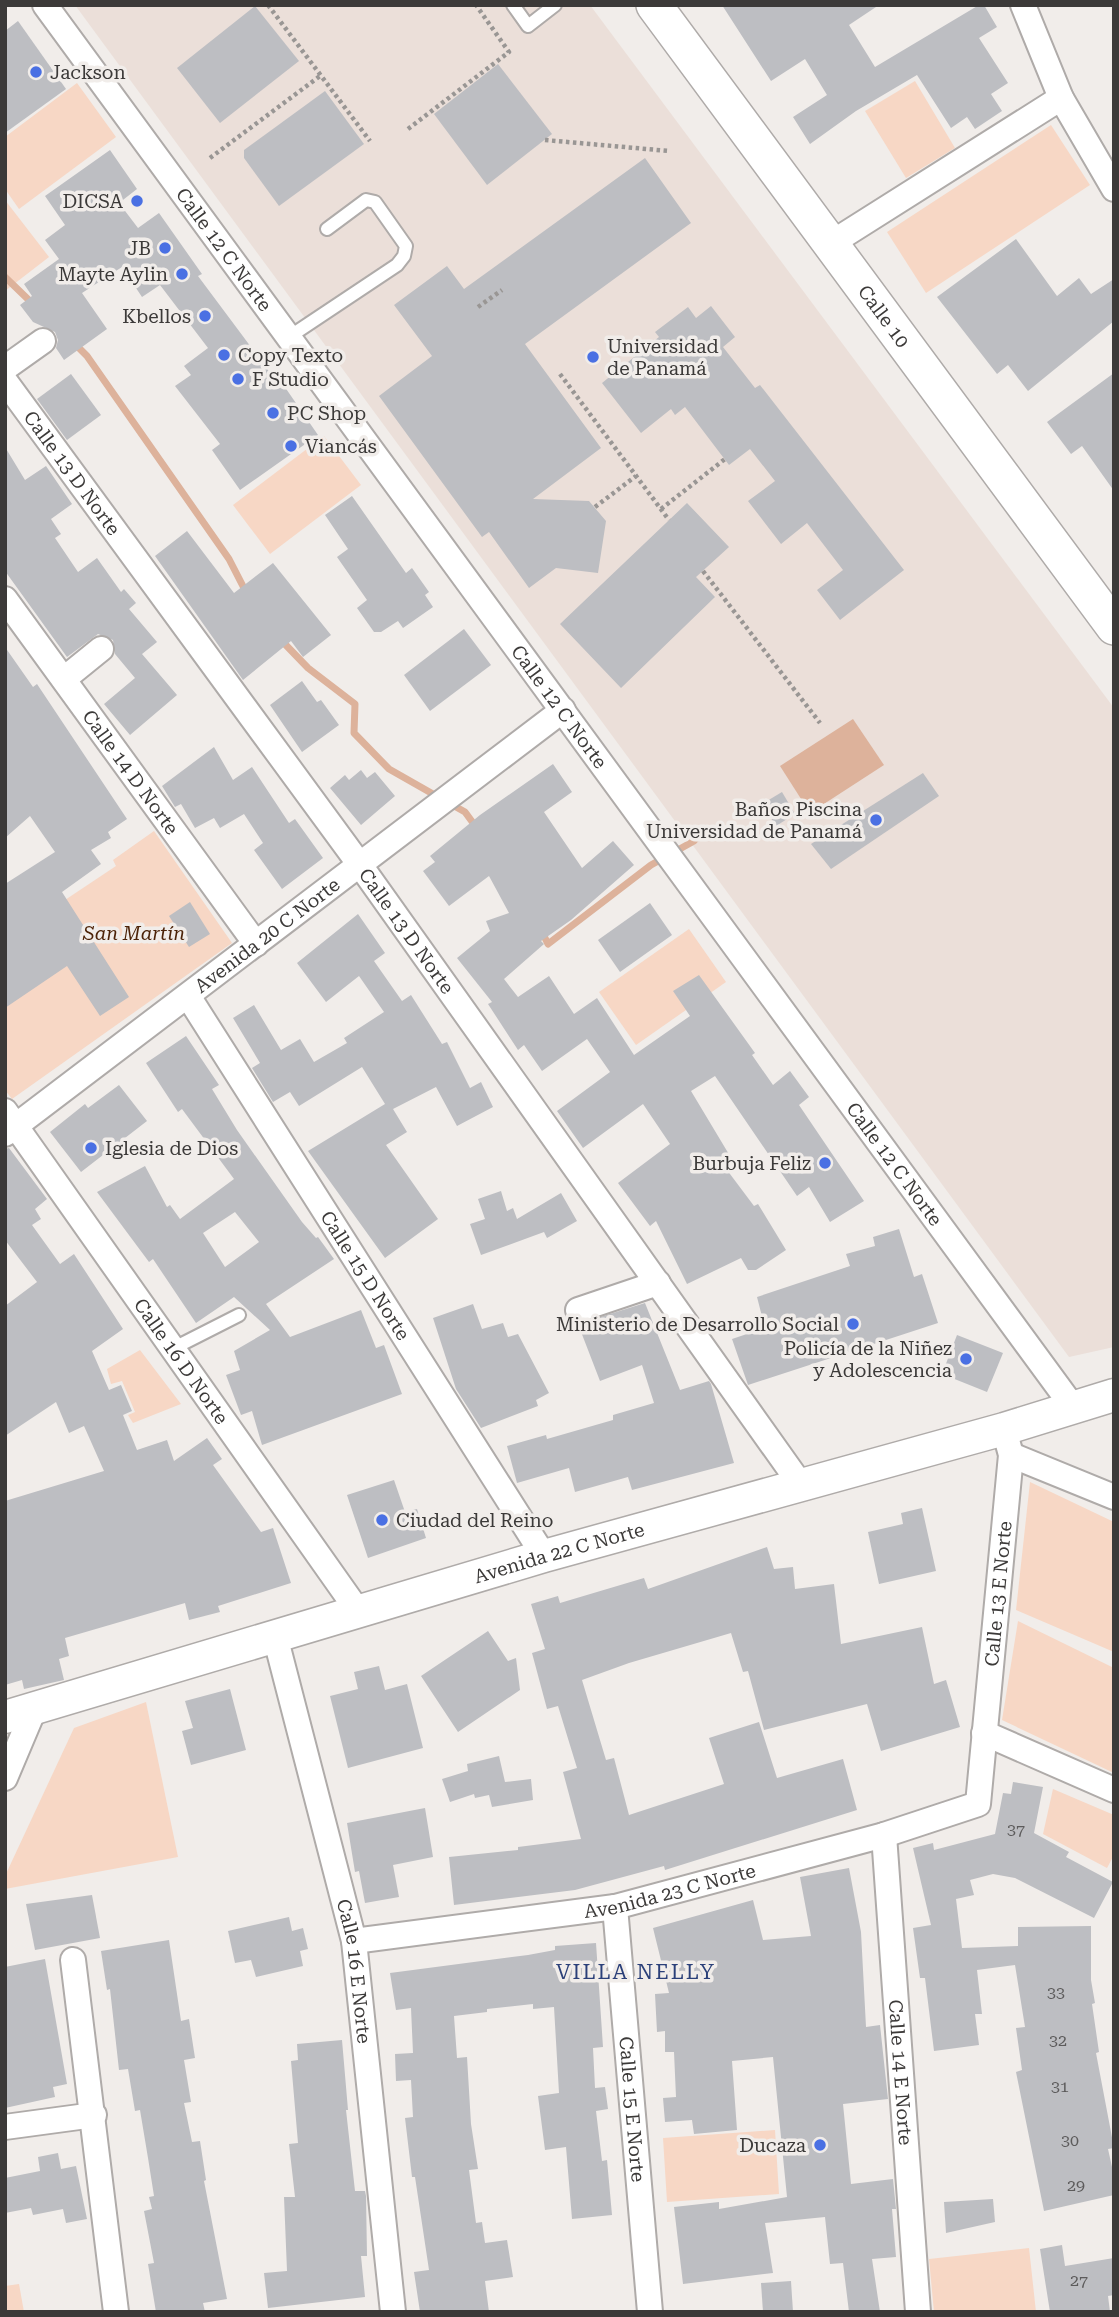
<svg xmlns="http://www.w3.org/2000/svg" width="1119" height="2317" viewBox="0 0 1119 2317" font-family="'Roboto Serif',serif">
<rect width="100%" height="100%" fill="#f1edea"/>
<path fill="#ebdfd9" d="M 75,5 L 590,5 L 1114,708 L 1114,1347 L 1069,1357 Z"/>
<g fill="#f7d7c5">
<path d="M 915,81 L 955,148 L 906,178 L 865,111 Z"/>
<path d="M 77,83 L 116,137 L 19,209 L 5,189 L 5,137 Z"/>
<path d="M 1051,125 L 1090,185 L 926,293 L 887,232 Z"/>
<path d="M 5,200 L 49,257 L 5,291 Z"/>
<path d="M 324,436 L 361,485 L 270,554 L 233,505 Z"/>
<path d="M 154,831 L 232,943 L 12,1099 L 5,1090 L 5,940 L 116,866 L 113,860 Z"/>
<path d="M 689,929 L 726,982 L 636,1045 L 599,992 Z"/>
<path d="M 140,1350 L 181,1404 L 133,1423 L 128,1415 L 135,1412 L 122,1381 L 111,1384 L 107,1369 Z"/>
<path d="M 1030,1482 L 1114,1522 L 1114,1652 L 1016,1610 Z"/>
<path d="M 1018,1621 L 1114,1668 L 1114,1773 L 1002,1720 Z"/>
<path d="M 146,1702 L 178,1857 L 5,1889 L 5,1876 L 74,1728 Z"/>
<path d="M 1053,1789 L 1114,1815 L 1114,1855 L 1107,1868 L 1043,1834 Z"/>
<path d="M 775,2130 L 779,2194 L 667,2202 L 663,2138 Z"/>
<path d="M 1029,2248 L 1036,2312 L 934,2312 L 929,2259 Z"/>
<path d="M 19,2284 L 24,2312 L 5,2312 L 5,2286 Z"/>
</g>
<path fill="#ddb29b" d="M 853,719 L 884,765 L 810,813 L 780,766 Z"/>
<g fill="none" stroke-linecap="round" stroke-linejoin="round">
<g stroke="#ddb29b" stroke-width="7">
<path d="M 5,277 L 34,305"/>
<path d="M 73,342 L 87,356 L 229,559 L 247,594"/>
<path d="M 281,640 L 308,668 L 355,704 L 354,733 L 389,769 L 440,798"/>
<path d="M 449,803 L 465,812 L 476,827"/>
<path d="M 542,932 L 548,944 L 651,865 L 694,841"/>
</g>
</g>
<g fill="#bdbec2" fill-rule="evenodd">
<path d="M 722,5 L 879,5 L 849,25 L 875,67 L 979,5 L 984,5 L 997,27 L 979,38 L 1008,83 L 991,94 L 1002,111 L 975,129 L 967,117 L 951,128 L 917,75 L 856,111 L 810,144 L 793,117 L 827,95 L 805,59 L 771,81 Z"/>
<path d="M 255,6 L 299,61 L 220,123 L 177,68 Z"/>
<path d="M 18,21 L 66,89 L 5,133 L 5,31 Z"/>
<path d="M 498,64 L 552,134 L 487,185 L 434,114 Z"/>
<path d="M 325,91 L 364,144 L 279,206 L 244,158 L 244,150 Z"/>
<path d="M 110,150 L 137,189 L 119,203 L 138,228 L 159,213 L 202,274 L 198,276 L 277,382 L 280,380 L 318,435 L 240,490 L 212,450 L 220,444 L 175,386 L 191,375 L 184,366 L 208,348 L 160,285 L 142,297 L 122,267 L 82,293 L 107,329 L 64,360 L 56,348 L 58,340 L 55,332 L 33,322 L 20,305 L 32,296 L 24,284 L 59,259 L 45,240 L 65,225 L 45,196 Z"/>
<path d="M 645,158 L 691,223 L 525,344 L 601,448 L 533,499 L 589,501 L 606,521 L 598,573 L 556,568 L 529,588 L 489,532 L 482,537 L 379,396 L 432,356 L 394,305 L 447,266 L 464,289 Z"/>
<path d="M 1016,239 L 1057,296 L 1079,278 L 1091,294 L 1114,279 L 1114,321 L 1028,391 L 1008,365 L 997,374 L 937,297 Z"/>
<path d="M 711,306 L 735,337 L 723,347 L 755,388 L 760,385 L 904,570 L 840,620 L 817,590 L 843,570 L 807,523 L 781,544 L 748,501 L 775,481 L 750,449 L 729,465 L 685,407 L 675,415 L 671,409 L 641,433 L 602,383 L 659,337 L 655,332 L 688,307 L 696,318 Z"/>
<path d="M 1114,373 L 1114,491 L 1082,446 L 1071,454 L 1047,422 Z"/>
<path d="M 71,374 L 101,415 L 67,440 L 37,399 Z"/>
<path d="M 5,447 L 25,480 L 46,466 L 72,504 L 51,519 L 61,534 L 55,538 L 78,572 L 97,558 L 121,592 L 124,589 L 136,603 L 129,609 L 157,642 L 142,654 L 177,695 L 130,735 L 104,704 L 135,678 L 115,654 L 113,640 L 98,634 L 67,657 L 5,571 Z"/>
<path d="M 352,496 L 406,573 L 412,568 L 429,592 L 425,595 L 433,607 L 403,628 L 398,621 L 381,632 L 374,632 L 357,608 L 367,600 L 337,557 L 348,549 L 325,515 Z"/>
<path d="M 687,503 L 729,547 L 696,577 L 715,597 L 621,688 L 560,624 Z"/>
<path d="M 187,531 L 234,593 L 273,563 L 331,635 L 303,657 L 291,641 L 243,680 L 155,556 Z"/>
<path d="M 464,629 L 491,665 L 430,711 L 404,675 Z"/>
<path d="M 5,647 L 33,687 L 37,684 L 127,819 L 108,832 L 111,838 L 91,850 L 101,864 L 62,892 L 129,997 L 100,1016 L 67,966 L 5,1008 L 5,884 L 55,852 L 30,816 L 5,838 Z"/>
<path d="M 302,681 L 317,702 L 321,700 L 339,725 L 302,752 L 270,705 Z"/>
<path d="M 214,747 L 233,780 L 252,767 L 289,823 L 295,819 L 323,858 L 282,889 L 254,850 L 263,843 L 244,814 L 220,828 L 214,818 L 195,828 L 181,804 L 175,807 L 162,786 Z"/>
<path d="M 553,764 L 572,792 L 544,812 L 582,868 L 613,841 L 634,865 L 571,920 L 541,941 L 544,944 L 504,979 L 518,997 L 549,976 L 574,1014 L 597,998 L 634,1055 L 690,1016 L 673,991 L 699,975 L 755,1053 L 752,1055 L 773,1085 L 790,1071 L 809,1097 L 799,1105 L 864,1201 L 830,1222 L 809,1187 L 797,1196 L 715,1076 L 691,1091 L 730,1156 L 721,1162 L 754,1206 L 758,1204 L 786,1250 L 756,1270 L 748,1270 L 741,1258 L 687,1284 L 656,1221 L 650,1226 L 618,1183 L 670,1144 L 643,1104 L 583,1148 L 557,1111 L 610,1072 L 587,1039 L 542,1071 L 524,1045 L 518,1050 L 488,1004 L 492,1002 L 457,958 L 490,931 L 486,921 L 509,913 L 489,876 L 449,906 L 423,871 L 435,862 L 430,856 L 480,815 Z"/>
<path d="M 361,770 L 367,778 L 375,772 L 395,796 L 361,825 L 330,788 L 345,775 L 349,780 Z"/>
<path d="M 923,773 L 939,796 L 831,869 L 811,844 Z"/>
<path d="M 782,792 L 795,814 L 776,826 L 762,804 Z"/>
<path d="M 190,902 L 210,934 L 189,947 L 169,916 Z"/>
<path d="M 650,903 L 672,935 L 620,972 L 598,940 Z"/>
<path d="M 358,914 L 385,953 L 374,961 L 402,1001 L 411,995 L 442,1044 L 447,1042 L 470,1088 L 481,1082 L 493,1107 L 457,1126 L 436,1087 L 393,1109 L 407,1132 L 386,1145 L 438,1219 L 385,1258 L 308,1151 L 385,1104 L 362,1067 L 299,1106 L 290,1092 L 273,1102 L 252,1068 L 260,1063 L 233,1018 L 254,1005 L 281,1050 L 300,1039 L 314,1062 L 347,1043 L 344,1038 L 384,1012 L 359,976 L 326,1002 L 297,963 Z"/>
<path d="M 186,1036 L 219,1085 L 212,1089 L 237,1130 L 302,1222 L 316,1238 L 318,1237 L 334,1259 L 266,1304 L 290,1337 L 361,1310 L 376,1348 L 384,1345 L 402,1394 L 262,1445 L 252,1411 L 241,1415 L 226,1375 L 240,1370 L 234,1351 L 270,1330 L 234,1297 L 196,1323 L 153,1259 L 149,1262 L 97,1192 L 145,1166 L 167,1207 L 170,1205 L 180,1219 L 234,1179 L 182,1109 L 178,1112 L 146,1063 ZM 235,1212 L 259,1242 L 225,1267 L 203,1233 Z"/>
<path d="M 119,1085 L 147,1121 L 81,1172 L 50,1132 L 85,1104 L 88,1108 Z"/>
<path d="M 9,1148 L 47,1199 L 35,1209 L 41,1219 L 32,1225 L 60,1264 L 74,1254 L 123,1329 L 92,1351 L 109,1390 L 121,1385 L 132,1411 L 123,1415 L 137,1450 L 167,1440 L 174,1461 L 207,1438 L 222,1459 L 213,1465 L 261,1532 L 273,1528 L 291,1583 L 218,1606 L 220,1612 L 189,1620 L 185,1603 L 65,1638 L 69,1656 L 59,1659 L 64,1680 L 24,1689 L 22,1680 L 5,1685 L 5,1501 L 104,1471 L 84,1426 L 69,1433 L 56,1402 L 5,1436 L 5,1306 L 37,1282 L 5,1240 L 5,1149 Z"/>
<path d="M 501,1191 L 507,1211 L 513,1208 L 517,1219 L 561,1193 L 577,1221 L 547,1238 L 544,1232 L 481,1255 L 470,1224 L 485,1219 L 478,1199 Z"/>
<path d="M 899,1229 L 914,1277 L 922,1274 L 938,1323 L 748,1385 L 732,1339 L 765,1328 L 757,1297 L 850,1266 L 846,1254 L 875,1246 L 873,1237 Z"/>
<path d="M 645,1303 L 680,1390 L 709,1381 L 711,1384 L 734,1463 L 632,1490 L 628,1477 L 575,1492 L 569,1468 L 517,1483 L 507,1446 L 546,1435 L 547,1439 L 613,1420 L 613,1415 L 654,1403 L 642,1365 L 600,1381 L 578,1324 Z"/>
<path d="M 473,1304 L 482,1329 L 503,1323 L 508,1337 L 518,1334 L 549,1393 L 536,1400 L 538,1406 L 481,1428 L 456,1389 L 433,1318 Z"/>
<path d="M 957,1335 L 1003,1353 L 987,1392 L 942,1374 Z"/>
<path d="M 394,1480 L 405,1512 L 417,1509 L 426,1538 L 368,1558 L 347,1495 Z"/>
<path d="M 922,1508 L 936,1571 L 879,1584 L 868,1532 L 903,1524 L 901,1513 Z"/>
<path d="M 767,1547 L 774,1569 L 793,1567 L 795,1589 L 834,1584 L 841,1644 L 922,1627 L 934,1684 L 946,1680 L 960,1727 L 881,1751 L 867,1704 L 764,1730 L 748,1671 L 743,1672 L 731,1633 L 629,1663 L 582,1680 L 606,1760 L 614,1758 L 629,1815 L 724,1784 L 709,1738 L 759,1722 L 777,1778 L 843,1759 L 857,1810 L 665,1870 L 664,1866 L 575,1890 L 454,1905 L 449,1857 L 518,1850 L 518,1847 L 581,1839 L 563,1772 L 577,1768 L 558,1706 L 547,1709 L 532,1653 L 545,1649 L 531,1604 L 558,1596 L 560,1603 L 644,1578 L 648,1589 Z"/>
<path d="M 488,1631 L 508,1661 L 516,1658 L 520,1690 L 458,1732 L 421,1676 Z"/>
<path d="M 379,1666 L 385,1690 L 407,1684 L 423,1748 L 348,1768 L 330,1696 L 358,1689 L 354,1672 Z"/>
<path d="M 230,1689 L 246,1750 L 191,1765 L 182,1731 L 193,1728 L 185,1701 Z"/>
<path d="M 499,1756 L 505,1782 L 531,1779 L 533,1800 L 492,1807 L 489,1795 L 475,1798 L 474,1794 L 450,1802 L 442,1779 L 468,1771 L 467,1764 Z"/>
<path d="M 1013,1782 L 1043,1787 L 1034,1833 L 1069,1852 L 1066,1857 L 1113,1882 L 1094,1918 L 1015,1878 L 993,1874 L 970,1880 L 974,1895 L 956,1899 L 962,1948 L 1018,1946 L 1018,1927 L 1091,1926 L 1091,1980 L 1095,2003 L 1092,2004 L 1099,2052 L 1096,2053 L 1114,2148 L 1108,2149 L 1114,2176 L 1114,2195 L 1044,2211 L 1016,2072 L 1022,2070 L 1016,2028 L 1025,2027 L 1015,1965 L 977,1970 L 982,2014 L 975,2014 L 979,2045 L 934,2051 L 925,1978 L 920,1978 L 913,1928 L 931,1925 L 913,1848 L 933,1843 L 934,1850 L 995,1834 L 1003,1793 L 1011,1794 Z"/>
<path d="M 425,1808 L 433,1857 L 393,1865 L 399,1897 L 365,1903 L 359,1871 L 355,1872 L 347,1823 Z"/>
<path d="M 849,1868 L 861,1932 L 866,2027 L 880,2025 L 888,2099 L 843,2104 L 851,2184 L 893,2179 L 896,2209 L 892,2209 L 896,2257 L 872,2259 L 880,2312 L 849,2312 L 843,2263 L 830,2264 L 825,2217 L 765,2223 L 773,2273 L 683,2284 L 674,2207 L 719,2202 L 719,2209 L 787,2197 L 773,2057 L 732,2061 L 737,2130 L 694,2134 L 692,2120 L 665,2122 L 663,2098 L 676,2097 L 674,2052 L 665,2052 L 665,2031 L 657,2032 L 655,1994 L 669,1993 L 653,1928 L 753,1900 L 763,1940 L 811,1936 L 800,1877 Z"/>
<path d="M 92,1895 L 100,1938 L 35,1950 L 26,1904 Z"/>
<path d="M 289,1917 L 292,1931 L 303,1928 L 308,1949 L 300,1951 L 303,1966 L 256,1977 L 251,1960 L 235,1963 L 228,1931 Z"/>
<path d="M 169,1940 L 181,2021 L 189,2019 L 195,2058 L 184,2060 L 191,2102 L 184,2103 L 192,2142 L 200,2141 L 206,2180 L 204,2181 L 227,2299 L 203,2303 L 205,2312 L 156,2312 L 148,2264 L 154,2263 L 144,2211 L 152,2209 L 149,2197 L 154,2196 L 148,2158 L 140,2110 L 135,2111 L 128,2069 L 119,2070 L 110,1989 L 107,1990 L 101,1951 Z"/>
<path d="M 596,1943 L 603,2047 L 593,2048 L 595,2088 L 605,2087 L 608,2109 L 596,2111 L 602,2161 L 607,2160 L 612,2215 L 572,2219 L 566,2147 L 545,2150 L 538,2096 L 559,2093 L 554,2007 L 533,2009 L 533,2004 L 487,2009 L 487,2012 L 454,2016 L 457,2058 L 467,2057 L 471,2124 L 478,2169 L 469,2170 L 476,2223 L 482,2222 L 485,2243 L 507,2240 L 513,2277 L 485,2281 L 489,2312 L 420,2312 L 414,2272 L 429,2270 L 415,2177 L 412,2177 L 405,2118 L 413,2117 L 411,2080 L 396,2081 L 395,2054 L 413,2053 L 411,2008 L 396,2010 L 390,1973 L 528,1955 L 555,1950 L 555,1946 Z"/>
<path d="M 45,1959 L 67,2084 L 53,2087 L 55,2097 L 5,2108 L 5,1967 Z"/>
<path d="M 342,2040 L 348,2110 L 346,2110 L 355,2191 L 365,2191 L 366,2196 L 367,2256 L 361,2256 L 365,2297 L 268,2308 L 264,2273 L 287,2271 L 284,2197 L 295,2197 L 289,2144 L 298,2143 L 291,2061 L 298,2060 L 297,2044 Z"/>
<path d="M 58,2153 L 61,2169 L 76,2166 L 87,2219 L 66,2223 L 63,2209 L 33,2215 L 31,2208 L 5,2213 L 5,2178 L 40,2171 L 38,2157 Z"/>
<path d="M 993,2199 L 995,2222 L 946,2233 L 944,2202 Z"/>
<path d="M 1062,2245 L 1065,2266 L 1114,2258 L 1114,2295 L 1108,2296 L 1110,2312 L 1050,2312 L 1040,2249 Z"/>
<path d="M 791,2281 L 793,2312 L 763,2312 L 761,2283 Z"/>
</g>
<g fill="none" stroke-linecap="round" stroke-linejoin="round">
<g stroke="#afaba9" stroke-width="16">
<g id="service">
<path d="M 513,5 L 528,26 L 555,5"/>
<path d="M 289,337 L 397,265 L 404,256 L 406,246 L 375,202 L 366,200 L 327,229"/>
<path d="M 174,1348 L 239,1315"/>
</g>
</g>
<g stroke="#afaba9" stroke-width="28">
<g id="minor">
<path id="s1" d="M 45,5 L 1073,1407"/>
<path d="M 1023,5 L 1061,98 L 1114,189"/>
<path d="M 830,244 L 1061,98"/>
<path d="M 5,368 L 43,341"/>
<path id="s2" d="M 5,381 L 360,865 L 801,1485"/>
<path id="s3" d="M 5,599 L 256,944"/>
<path d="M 64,679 L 101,649"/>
<path id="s4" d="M 188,996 L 544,1556"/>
<path id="s5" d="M 5,1111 L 358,1611"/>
<path id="s6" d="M 5,1134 L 563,710"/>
<path d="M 578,1310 L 658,1283"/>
<path d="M 1011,1455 L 1114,1497"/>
<path id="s7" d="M 275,1636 L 354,1941 L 393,2312"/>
<path d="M 984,1733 L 1114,1790"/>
<path d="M 5,1778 L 35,1707"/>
<path id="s8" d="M 884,1835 L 918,2312"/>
<path id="s9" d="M 615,1907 L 650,2312"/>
<path id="s10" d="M 354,1941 L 615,1907 L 884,1835 L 978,1804 L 1011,1455 L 1004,1429"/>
<path d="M 73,1960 L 116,2312"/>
<path d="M 5,2127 L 94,2115"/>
</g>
</g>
<g stroke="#afaba9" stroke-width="35">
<g id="tertiary">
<path id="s11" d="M 5,1717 L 544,1556 L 1004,1429 L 1114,1395"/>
</g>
</g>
<g stroke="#afaba9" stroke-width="38">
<g id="secondary">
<path id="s12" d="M 654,5 L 1114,627"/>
</g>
</g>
<g stroke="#999694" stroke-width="4.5" stroke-dasharray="3.5 3.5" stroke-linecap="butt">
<path d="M 268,5 L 370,141"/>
<path d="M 408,129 L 509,52 L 476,5"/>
<path d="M 545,140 L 669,151"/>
<path d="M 210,158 L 320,76"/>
<path d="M 478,307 L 502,290"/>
<path d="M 560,374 L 669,520"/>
<path d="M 595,507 L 636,476"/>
<path d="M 661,509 L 725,459"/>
<path d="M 703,571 L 820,723"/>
</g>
<use href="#service" stroke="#fff" stroke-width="12"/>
<use href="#minor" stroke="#fff" stroke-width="24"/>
<use href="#tertiary" stroke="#fff" stroke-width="32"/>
<use href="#secondary" stroke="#fff" stroke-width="35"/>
</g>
<g fill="#4a70e3" stroke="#f1edea" stroke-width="2.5">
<circle cx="36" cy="72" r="7"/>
<circle cx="137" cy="201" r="7"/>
<circle cx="165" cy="248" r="7"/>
<circle cx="182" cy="274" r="7"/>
<circle cx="205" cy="316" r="7"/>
<circle cx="224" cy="355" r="7"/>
<circle cx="593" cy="357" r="7"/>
<circle cx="238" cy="379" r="7"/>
<circle cx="273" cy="413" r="7"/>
<circle cx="291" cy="446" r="7"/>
<circle cx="876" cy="820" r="7"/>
<circle cx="91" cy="1148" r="7"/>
<circle cx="825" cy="1163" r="7"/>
<circle cx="853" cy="1324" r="7"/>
<circle cx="966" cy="1359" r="7"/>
<circle cx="382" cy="1520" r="7"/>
<circle cx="820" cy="2145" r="7"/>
</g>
<g text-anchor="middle" stroke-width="7" stroke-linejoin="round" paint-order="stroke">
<g font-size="16" fill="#5c5b5b">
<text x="1016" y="1835">37</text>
<text x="1056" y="1998">33</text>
<text x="1058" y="2046">32</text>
<text x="1060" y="2092">31</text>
<text x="1070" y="2146">30</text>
<text x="1076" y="2191">29</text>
<text x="1079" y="2286">27</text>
</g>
<g font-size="19" fill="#3c3a39" stroke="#f1edea" text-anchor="end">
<text x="50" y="79" text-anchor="start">Jackson</text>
<text x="123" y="208">DICSA</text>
<text x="151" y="255">JB</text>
<text x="168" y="281">Mayte Aylin</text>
<text x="191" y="323">Kbellos</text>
<text x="607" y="353" text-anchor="start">Universidad<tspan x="607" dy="22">de Panamá</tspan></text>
<text x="238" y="362" text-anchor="start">Copy Texto</text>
<text x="252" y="386" text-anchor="start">F Studio</text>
<text x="287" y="420" text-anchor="start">PC Shop</text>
<text x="305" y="453" text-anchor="start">Vianca´s</text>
<text x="862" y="816">Baños Piscina<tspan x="862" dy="22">Universidad de Panamá</tspan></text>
<text x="105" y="1155" text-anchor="start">Iglesia de Dios</text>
<text x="811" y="1170">Burbuja Feliz</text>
<text x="839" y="1331">Ministerio de Desarrollo Social</text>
<text x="952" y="1355">Policía de la Niñez<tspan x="952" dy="22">y Adolescencia</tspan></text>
<text x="396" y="1527" text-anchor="start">Ciudad del Reino</text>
<text x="806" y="2152">Ducaza</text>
</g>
<g font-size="19" fill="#3c3a39" stroke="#f1edea">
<text dy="7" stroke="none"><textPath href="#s1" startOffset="303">Calle 12 C Norte</textPath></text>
<text dy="7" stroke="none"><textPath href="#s12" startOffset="387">Calle 10</textPath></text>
<text dy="7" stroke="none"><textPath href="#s2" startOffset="114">Calle 13 D Norte</textPath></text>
<text dy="7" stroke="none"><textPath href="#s1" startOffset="870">Calle 12 C Norte</textPath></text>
<text dy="7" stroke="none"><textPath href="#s3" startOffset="214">Calle 14 D Norte</textPath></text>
<text dy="7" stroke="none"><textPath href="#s2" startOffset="681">Calle 13 D Norte</textPath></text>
<text dy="7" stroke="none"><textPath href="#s6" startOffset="329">Avenida 20 C Norte</textPath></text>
<text dy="7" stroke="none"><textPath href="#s1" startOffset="1437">Calle 12 C Norte</textPath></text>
<text dy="7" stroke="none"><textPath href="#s4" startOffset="331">Calle 15 D Norte</textPath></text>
<text dy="7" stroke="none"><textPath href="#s5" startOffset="306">Calle 16 D Norte</textPath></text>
<text dy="7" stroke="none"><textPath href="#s11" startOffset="578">Avenida 22 C Norte</textPath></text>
<text dy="7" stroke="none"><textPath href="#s10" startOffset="852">Calle 13 E Norte</textPath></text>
<text dy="7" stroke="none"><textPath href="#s10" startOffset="320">Avenida 23 C Norte</textPath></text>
<text dy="7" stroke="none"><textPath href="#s7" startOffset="345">Calle 16 E Norte</textPath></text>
<text dy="7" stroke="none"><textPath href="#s8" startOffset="238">Calle 14 E Norte</textPath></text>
<text dy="7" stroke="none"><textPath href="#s9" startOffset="203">Calle 15 E Norte</textPath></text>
</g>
<g font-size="19" font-style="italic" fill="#4c2308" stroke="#f1edea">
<text x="134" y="940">San Martín</text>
</g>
<g font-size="21" letter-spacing="2" fill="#2b4079" stroke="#f1edea">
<text x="636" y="1979">VILLA NELLY</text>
</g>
</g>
<rect width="1119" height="2317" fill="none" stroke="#3c3a39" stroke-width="14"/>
</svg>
